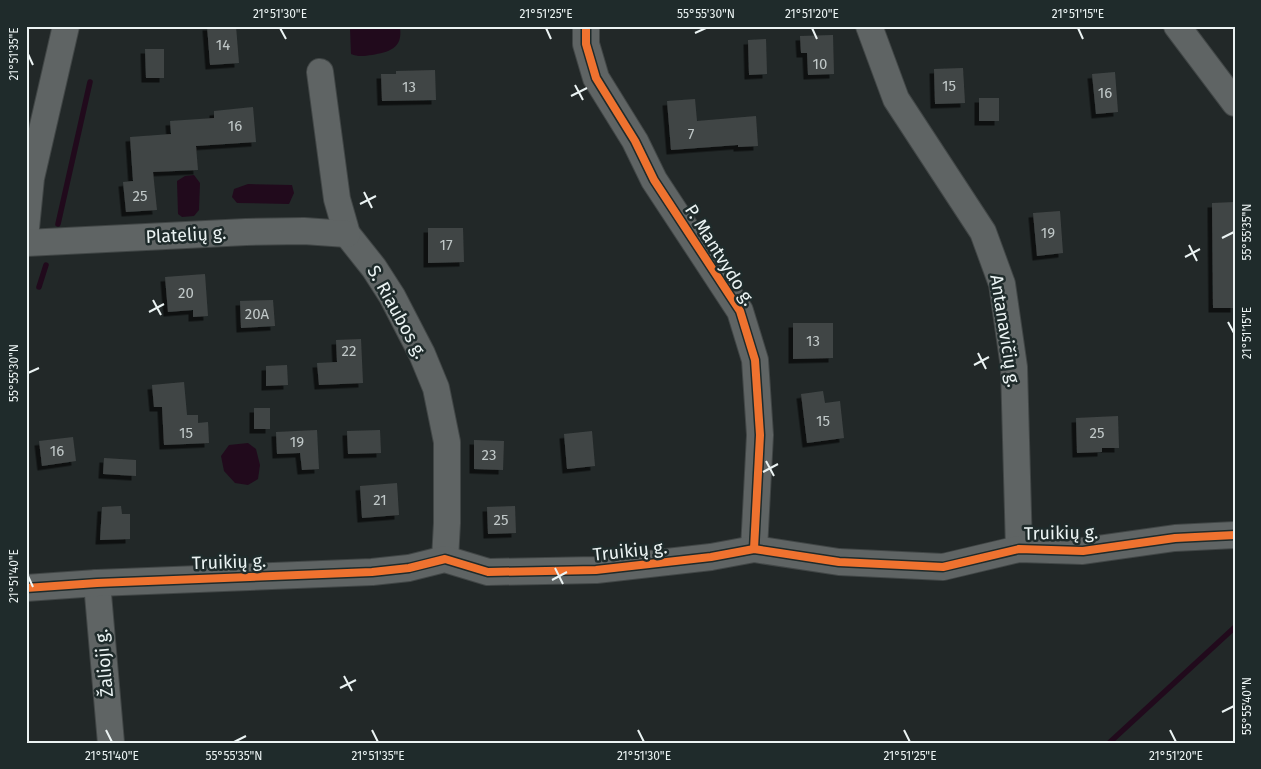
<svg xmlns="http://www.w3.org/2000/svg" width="1261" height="769" viewBox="0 0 1261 769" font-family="'Fira Sans',sans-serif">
<defs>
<filter id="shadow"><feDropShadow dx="-4.5" dy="4.5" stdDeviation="0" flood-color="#0009"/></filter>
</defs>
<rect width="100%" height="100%" fill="#222828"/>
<g fill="#210a1c">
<path d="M 353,26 L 395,26 L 400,28 C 403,49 388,52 372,55 C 364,56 358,57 351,54 L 350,28 Z"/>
<path d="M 194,175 L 200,183 L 199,210 L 194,216 L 182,217 L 178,214 L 177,181 L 185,176 Z"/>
<path d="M 248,184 L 292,185 L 294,193 L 289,204 L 237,203 L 232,197 L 234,189 Z"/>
<path d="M 248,443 L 256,449 L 260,465 L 258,479 L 248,485 L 235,483 L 224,471 L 221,456 L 229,445 Z"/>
</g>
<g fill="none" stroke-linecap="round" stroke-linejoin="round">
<g stroke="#210a1c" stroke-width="5.5">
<path d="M 58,224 L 90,82"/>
<path d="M 39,287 L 46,265"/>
<path d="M 1109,743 L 1235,627"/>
</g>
</g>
<g fill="#404545" filter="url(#shadow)">
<path d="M 207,26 L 236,26 L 239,63 L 210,65 Z"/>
<path d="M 833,35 L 834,74 L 808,75 L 807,53 L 801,53 L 800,36 Z"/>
<path d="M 766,39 L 767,74 L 749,75 L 748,40 Z"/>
<path d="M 145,49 L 164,49 L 164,78 L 146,78 Z"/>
<path d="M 963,68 L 965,103 L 935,104 L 934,69 Z"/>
<path d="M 435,70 L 436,100 L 382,101 L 381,74 L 396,74 L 396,71 Z"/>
<path d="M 1115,72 L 1118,112 L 1096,114 L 1092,74 Z"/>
<rect x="979" y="98" width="20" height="23"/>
<path d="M 695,99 L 697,121 L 756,116 L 758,146 L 738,147 L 738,145 L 671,150 L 667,101 Z"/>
<path d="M 253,107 L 256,142 L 196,146 L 198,170 L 153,172 L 157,210 L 126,212 L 123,182 L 133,181 L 130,137 L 171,134 L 170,121 L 214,118 L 214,111 Z"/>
<path d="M 1235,202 L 1235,308 L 1213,308 L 1212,203 Z"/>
<path d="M 1060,211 L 1063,253 L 1037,256 L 1033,213 Z"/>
<path d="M 428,228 L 463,228 L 464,262 L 428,263 Z"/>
<path d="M 205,274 L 208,316 L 193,317 L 193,310 L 168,312 L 165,277 Z"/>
<path d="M 273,300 L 275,326 L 241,328 L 240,301 Z"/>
<path d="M 793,323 L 833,323 L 833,358 L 793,359 Z"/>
<path d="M 361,339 L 363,383 L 319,385 L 317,363 L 337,362 L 336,340 Z"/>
<path d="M 287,365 L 288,385 L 266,386 L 266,366 Z"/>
<path d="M 184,382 L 187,415 L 198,415 L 198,423 L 208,422 L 209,443 L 164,445 L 162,407 L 154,407 L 152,385 Z"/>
<path d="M 823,391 L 825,403 L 840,401 L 844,438 L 807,443 L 801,394 Z"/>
<rect x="254" y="408" width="16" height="21"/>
<path d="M 1118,416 L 1119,448 L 1102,448 L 1102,452 L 1077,453 L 1076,418 Z"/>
<path d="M 317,430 L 319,469 L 302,470 L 300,453 L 277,454 L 276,432 Z"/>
<path d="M 380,430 L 381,453 L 348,454 L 347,431 Z"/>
<path d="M 592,431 L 595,466 L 567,469 L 564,434 Z"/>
<path d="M 73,437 L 76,461 L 42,466 L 39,441 Z"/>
<path d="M 474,440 L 504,441 L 503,470 L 474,469 Z"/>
<path d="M 104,458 L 136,460 L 136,476 L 103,474 Z"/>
<path d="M 397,483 L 399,515 L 362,518 L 360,486 Z"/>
<path d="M 121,506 L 122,514 L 130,514 L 130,539 L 100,540 L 102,507 Z"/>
<path d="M 515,506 L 516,533 L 488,534 L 487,507 Z"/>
</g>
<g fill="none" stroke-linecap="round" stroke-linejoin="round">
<g stroke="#414646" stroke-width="28">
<g id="minor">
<path d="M 586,26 L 586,44 L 596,78 L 635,141 L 654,180 L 740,311 L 755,360 L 760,435 L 754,549"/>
<path d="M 869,26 L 896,99 L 983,232 L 1002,284 L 1014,367 L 1019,549"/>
<path d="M 1177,26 L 1235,103"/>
<path d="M 320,72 L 337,199 L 347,234 L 374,268 L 392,296 L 422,354 L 436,388 L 447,442 L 447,523 L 445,559"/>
<path d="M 26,228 L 31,178 L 66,26"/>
<path d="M 26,243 L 246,232 L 304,231 L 347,234"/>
<path d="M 97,583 L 111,743"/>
<path d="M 26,588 L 97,583 L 372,572 L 409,568 L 445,559 L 488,572 L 596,570 L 711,557 L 754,549 L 839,562 L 943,567 L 1019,549 L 1083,551 L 1175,538 L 1235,535"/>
</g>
</g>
<use href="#minor" stroke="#5f6464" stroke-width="26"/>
<g stroke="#1f2b2b" stroke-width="11">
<g id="cycleway">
<path d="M 586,26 L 586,44 L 596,78 L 635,141 L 654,180 L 740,311 L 755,360 L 760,435 L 754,549"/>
<path d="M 26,588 L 97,583 L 372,572 L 409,568 L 445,559 L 488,572 L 596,570 L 711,557 L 754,549 L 839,562 L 943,567 L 1019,549 L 1083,551 L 1175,538 L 1235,535"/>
</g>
</g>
<use href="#cycleway" stroke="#ef722f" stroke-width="8"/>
</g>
<path fill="none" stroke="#ebf3f3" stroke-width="2" d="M 280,28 L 286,39M 546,28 L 551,39M 812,28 L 817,39M 1078,28 L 1083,39M 695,33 L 706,28M 28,54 L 33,65M 575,85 L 583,100M 571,96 L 587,88M 364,192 L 372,208M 360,204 L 376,196M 1222,238 L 1234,232M 1189,245 L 1197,261M 1185,257 L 1200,249M 153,300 L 161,315M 149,312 L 164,304M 1228,322 L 1234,333M 978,353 L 986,369M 974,365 L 989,357M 28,373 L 39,368M 766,461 L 774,476M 763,472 L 778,464M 555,568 L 563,584M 28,576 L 33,587M 552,580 L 567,572M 344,676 L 352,691M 340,688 L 356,680M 1222,712 L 1234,706M 106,730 L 112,742M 372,730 L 378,742M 638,730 L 644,742M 904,730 L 910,742M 1170,730 L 1176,742M 234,742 L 246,736"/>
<g text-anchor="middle" stroke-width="5" stroke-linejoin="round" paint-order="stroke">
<g font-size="15" fill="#c0c8c8">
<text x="223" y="50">14</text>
<text x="820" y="69">10</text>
<text x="949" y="91">15</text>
<text x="409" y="92">13</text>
<text x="1105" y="98">16</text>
<text x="235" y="131">16</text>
<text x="691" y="139">7</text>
<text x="140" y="201">25</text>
<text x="1048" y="238">19</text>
<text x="446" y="250">17</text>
<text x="186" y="298">20</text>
<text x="257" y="319">20A</text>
<text x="813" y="346">13</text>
<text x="349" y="356">22</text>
<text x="823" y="426">15</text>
<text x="186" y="438">15</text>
<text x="1097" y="438">25</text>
<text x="297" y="447">19</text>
<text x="57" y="456">16</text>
<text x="489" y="460">23</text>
<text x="380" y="505">21</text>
<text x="501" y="525">25</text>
</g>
<g font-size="18" fill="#ebf3f3" stroke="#1f2b2b">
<text transform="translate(186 235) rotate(-3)" y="6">Platelių g.</text>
<text transform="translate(720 255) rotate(58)" y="6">P. Mantvydo g.</text>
<text transform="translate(397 312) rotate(61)" y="6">S. Riaubos g.</text>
<text transform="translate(1005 331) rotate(81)" y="6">Antanavičių g.</text>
<text transform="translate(1061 533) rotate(-1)" y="6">Truikių g.</text>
<text transform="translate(630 551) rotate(-6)" y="6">Truikių g.</text>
<text transform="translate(229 562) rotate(-2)" y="6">Truikių g.</text>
<text transform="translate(104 663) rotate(-95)" y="6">Žalioji g.</text>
</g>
</g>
<rect width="1261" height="769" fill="none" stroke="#1f2b2b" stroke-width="55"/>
<rect x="28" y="28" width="1206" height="714" fill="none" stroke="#ebf3f3" stroke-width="2"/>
<g font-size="12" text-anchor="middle" fill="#ebf3f3">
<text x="280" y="18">21°51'30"E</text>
<text x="546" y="18">21°51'25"E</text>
<text x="706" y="18">55°55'30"N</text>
<text x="812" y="18">21°51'20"E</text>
<text x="1078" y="18">21°51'15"E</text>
<text transform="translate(14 54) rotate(-90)" y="4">21°51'35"E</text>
<text transform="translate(1247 232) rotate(-90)" y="4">55°55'35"N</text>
<text transform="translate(1247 333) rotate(-90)" y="4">21°51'15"E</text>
<text transform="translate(14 373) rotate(-90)" y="4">55°55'30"N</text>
<text transform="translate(14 576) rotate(-90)" y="4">21°51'40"E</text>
<text transform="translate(1247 706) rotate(-90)" y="4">55°55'40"N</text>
<text x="112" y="760">21°51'40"E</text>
<text x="234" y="760">55°55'35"N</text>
<text x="378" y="760">21°51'35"E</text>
<text x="644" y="760">21°51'30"E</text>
<text x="910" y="760">21°51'25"E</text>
<text x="1176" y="760">21°51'20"E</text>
</g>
</svg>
